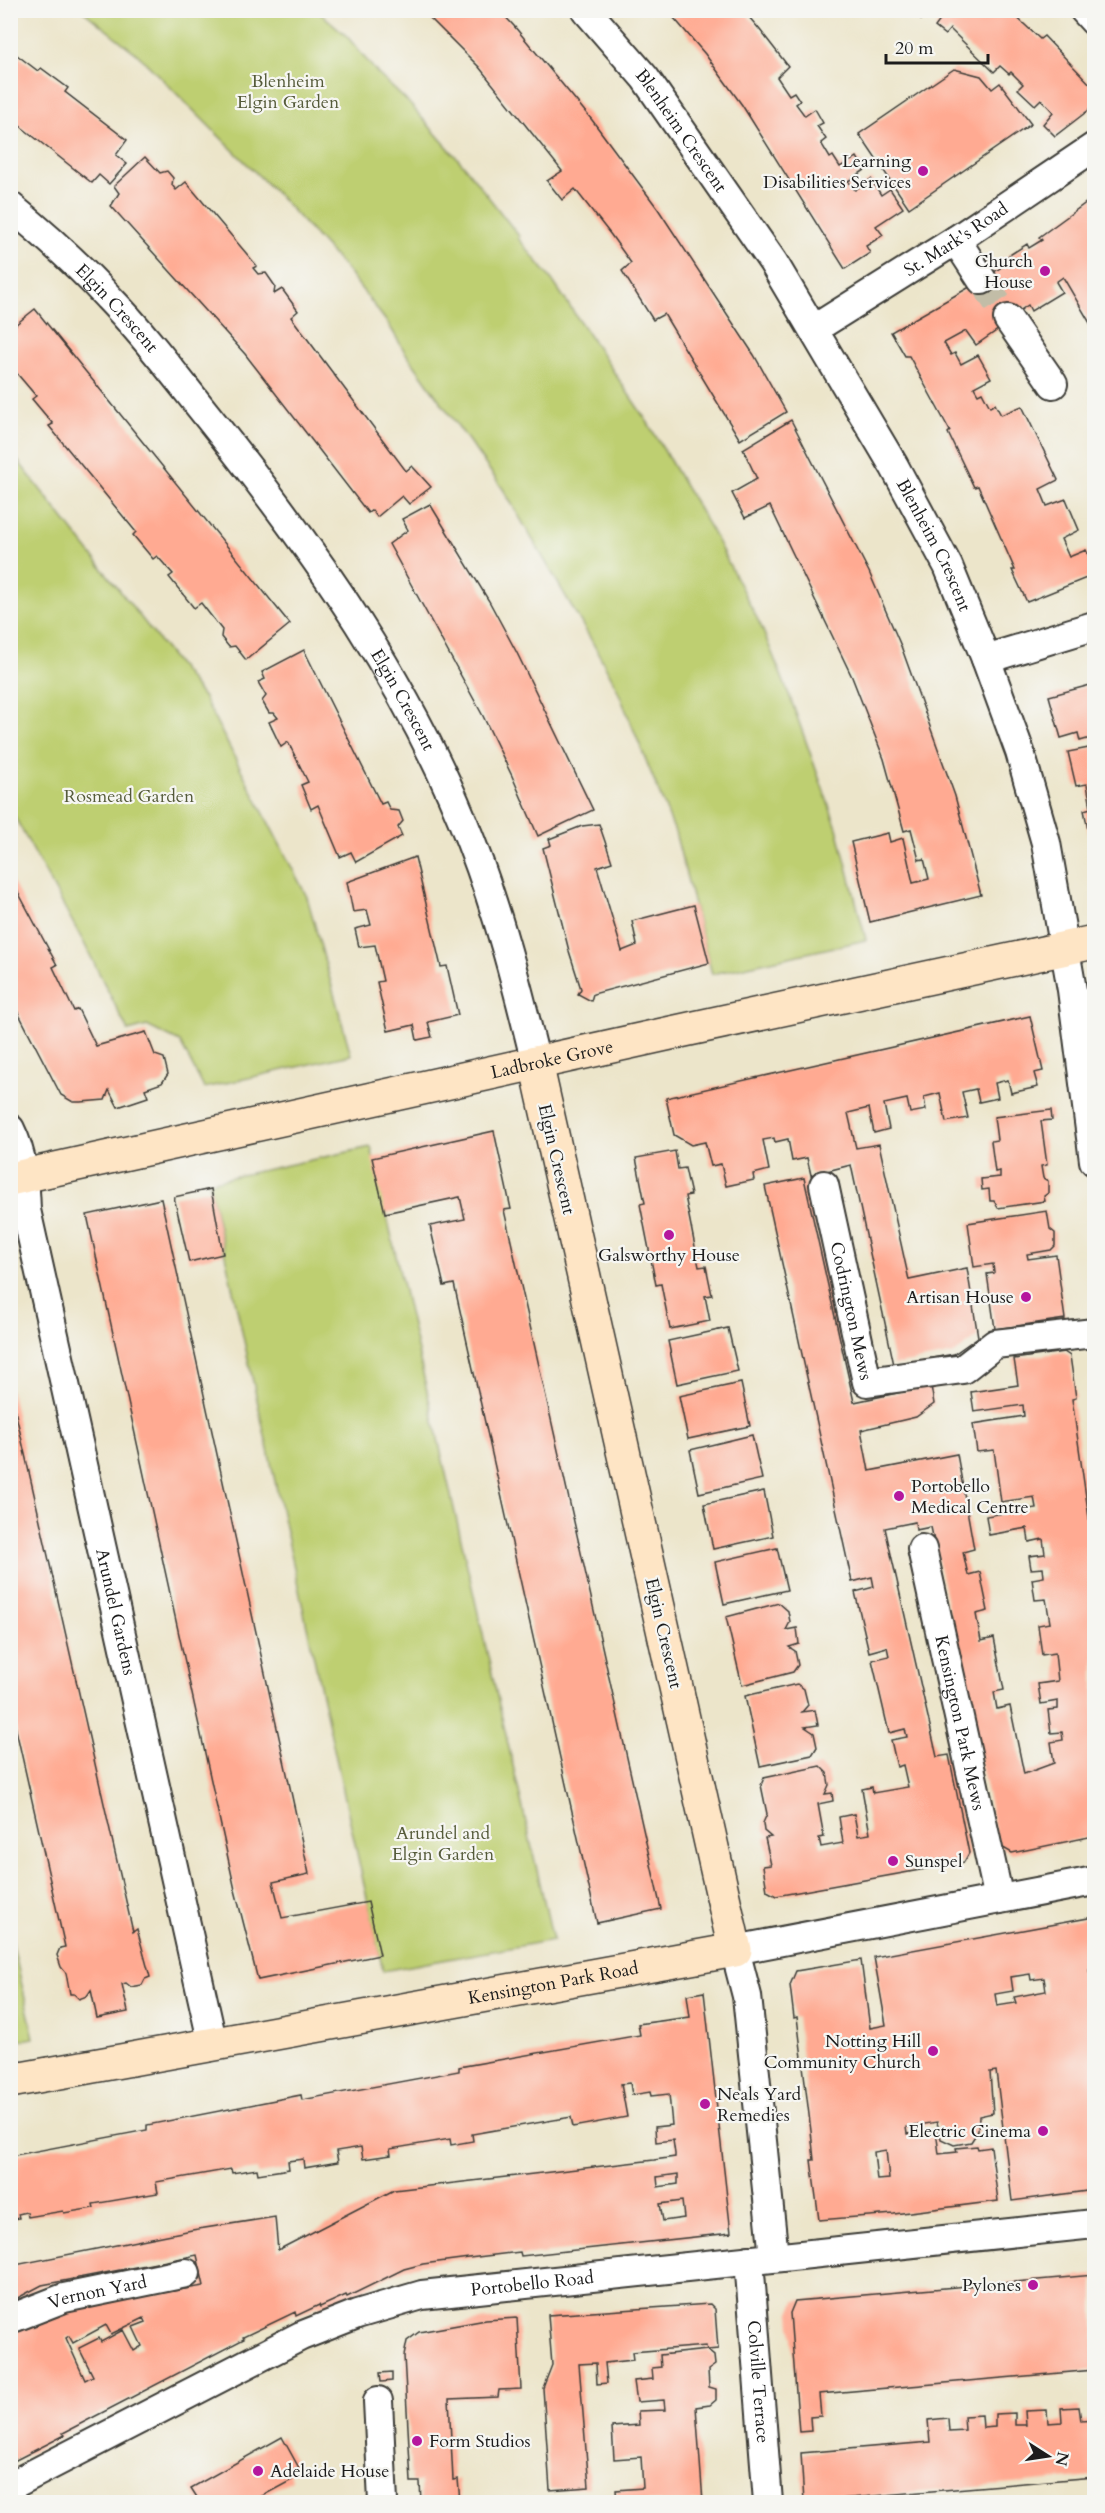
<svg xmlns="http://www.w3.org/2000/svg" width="1105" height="2513" viewBox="0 0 1105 2513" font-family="Cardo,serif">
<rect width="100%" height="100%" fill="#f6f6f2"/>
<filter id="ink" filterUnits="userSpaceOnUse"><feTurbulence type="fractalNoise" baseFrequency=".0167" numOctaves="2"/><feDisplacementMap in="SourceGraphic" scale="12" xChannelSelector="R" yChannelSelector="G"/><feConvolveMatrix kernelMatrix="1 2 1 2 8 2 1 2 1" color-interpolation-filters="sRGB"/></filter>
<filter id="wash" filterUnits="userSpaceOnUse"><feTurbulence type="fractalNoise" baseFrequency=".008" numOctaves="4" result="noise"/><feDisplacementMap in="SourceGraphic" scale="24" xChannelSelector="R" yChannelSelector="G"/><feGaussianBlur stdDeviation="1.35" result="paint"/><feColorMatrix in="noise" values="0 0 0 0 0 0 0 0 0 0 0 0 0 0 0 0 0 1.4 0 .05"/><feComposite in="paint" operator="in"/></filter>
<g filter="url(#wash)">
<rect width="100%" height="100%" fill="#ece5ca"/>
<g fill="#becf71" stroke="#6d7646" stroke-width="1.5">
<path d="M 83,11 L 318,11 L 346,35 L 378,74 L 409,103 L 465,167 L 519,236 L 518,238 L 552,280 L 648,423 L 682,481 L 712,531 L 761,626 L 790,697 L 837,828 L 866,940 L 712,974 L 675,832 L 616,686 L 589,636 L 503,489 L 405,352 L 389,325 L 347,270 L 281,198 L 138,55 Z"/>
<path d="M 11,452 L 204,698 L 307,897 L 351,1055 L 204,1088 L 180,1042 L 147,1026 L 128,1031 L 84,943 L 11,810 Z"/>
<path d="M 371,1147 L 553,1940 L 383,1971 L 209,1182 Z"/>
<path d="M 10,1933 L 34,2038 L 11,2042 L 10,2042 Z"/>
</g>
<g id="blocks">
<g fill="#ffaa92" fill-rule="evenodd">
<path d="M 422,10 L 499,10 L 514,26 L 592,120 L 658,209 L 754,355 L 786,412 L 740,440 L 664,314 L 653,320 L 622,271 L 631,263 L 611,235 L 575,189 L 562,200 L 547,181 L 562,171 L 479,67 Z"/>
<path d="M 667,10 L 743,10 L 760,30 L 788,66 L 777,77 L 789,95 L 794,92 L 800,101 L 796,104 L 805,116 L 815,109 L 823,123 L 817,126 L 826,139 L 821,143 L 830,158 L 833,156 L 840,167 L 857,157 L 865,170 L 848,181 L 855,190 L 871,179 L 881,195 L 890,189 L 903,208 L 876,226 L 883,235 L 866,246 L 870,253 L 845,269 L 742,105 L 705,54 Z"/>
<path d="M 910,10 L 930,10 L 921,20 Z"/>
<path d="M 939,10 L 1009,10 L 1040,39 L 1044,36 L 1094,88 L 1094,106 L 1055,136 L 1043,124 L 1053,112 L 1041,99 L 1035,105 L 1018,89 L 1023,84 L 1011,72 L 1009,74 L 1000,66 L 994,72 L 950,29 L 945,35 L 935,27 L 944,15 Z"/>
<path d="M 13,52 L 38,71 L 41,68 L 68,88 L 65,92 L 127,140 L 116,155 L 127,164 L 109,184 L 99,175 L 92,183 L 10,118 L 10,54 Z"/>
<path d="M 954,69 L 981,76 L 992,89 L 1000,83 L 1031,124 L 909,208 L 859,134 Z"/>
<path d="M 145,157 L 160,173 L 167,171 L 173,178 L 172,185 L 176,190 L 186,182 L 257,266 L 253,268 L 258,274 L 266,273 L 275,286 L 274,294 L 282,289 L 298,311 L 291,317 L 406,471 L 412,466 L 431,487 L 409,504 L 402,496 L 377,517 L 372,510 L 368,513 L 245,354 L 111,206 L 119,193 L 114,186 Z"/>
<path d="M 1094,197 L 1094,330 L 1063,277 L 1056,282 L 1062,292 L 1031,311 L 1028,305 L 997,326 L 999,329 L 976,345 L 966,331 L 944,343 L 951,355 L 955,353 L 961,364 L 978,355 L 991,378 L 974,387 L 978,394 L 982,392 L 990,407 L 995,404 L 1001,415 L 1022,406 L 1058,480 L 1040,489 L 1047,506 L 1066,499 L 1079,530 L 1061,539 L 1069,557 L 1086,550 L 1094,567 L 1094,575 L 1027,602 L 1012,570 L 1015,570 L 978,486 L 974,487 L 948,433 L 950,431 L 909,356 L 905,356 L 891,332 L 982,280 L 1003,266 L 1000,261 L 1027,244 L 1029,248 L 1042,240 L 1039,237 Z"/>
<path d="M 35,309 L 290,624 L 246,660 L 235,646 L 229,647 L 221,637 L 222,630 L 201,603 L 194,608 L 169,577 L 173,574 L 157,556 L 153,559 L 133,535 L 136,532 L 49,426 L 53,424 L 32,399 L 36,396 L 14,370 L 10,370 L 10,329 Z"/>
<path d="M 791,420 L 869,572 L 901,646 L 955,796 L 981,895 L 870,922 L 851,842 L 888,833 L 890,842 L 903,838 L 913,883 L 929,879 L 924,859 L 919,860 L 911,829 L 904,831 L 884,759 L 852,677 L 770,506 L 745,518 L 732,493 L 757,479 L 743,449 Z"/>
<path d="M 430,504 L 489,601 L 517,653 L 593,810 L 538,836 L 512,776 L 483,716 L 389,544 L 408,530 L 402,519 Z"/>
<path d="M 304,650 L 381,804 L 386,802 L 390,810 L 399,811 L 403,821 L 398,827 L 402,836 L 356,862 L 351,852 L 340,857 L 318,805 L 311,809 L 301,785 L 308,782 L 288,742 L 281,747 L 269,722 L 278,718 L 274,713 L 269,713 L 262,701 L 266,696 L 258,682 L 265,679 L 262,672 Z"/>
<path d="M 1094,684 L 1094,737 L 1080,741 L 1078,733 L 1061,738 L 1049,696 Z"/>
<path d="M 1094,747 L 1094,855 L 1093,855 L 1084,810 L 1091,808 L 1087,784 L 1076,786 L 1068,752 Z"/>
<path d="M 599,824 L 612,862 L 597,867 L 622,951 L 637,945 L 632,921 L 694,905 L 709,963 L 593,994 L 591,1001 L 578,994 L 581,989 L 569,951 L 543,848 L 551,845 L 549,839 L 582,826 Z"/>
<path d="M 415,857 L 441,967 L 447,966 L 458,1015 L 428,1022 L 432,1037 L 417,1040 L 414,1025 L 388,1031 L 377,982 L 383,981 L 375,945 L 359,947 L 355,929 L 371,925 L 367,910 L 353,912 L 347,882 Z"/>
<path d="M 10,877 L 57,965 L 53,967 L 74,1011 L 78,1009 L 96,1046 L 146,1032 L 155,1055 L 164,1058 L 168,1074 L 162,1083 L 145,1089 L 148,1097 L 118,1107 L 109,1090 L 105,1100 L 81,1102 L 73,1102 L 61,1095 L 10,997 Z"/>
<path d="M 1030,1016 L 1043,1071 L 1034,1073 L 1038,1087 L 1011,1093 L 1008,1080 L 995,1083 L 998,1098 L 979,1102 L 976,1089 L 962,1092 L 968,1118 L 946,1122 L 940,1093 L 924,1097 L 926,1110 L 910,1113 L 907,1099 L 884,1104 L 889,1129 L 874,1133 L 869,1108 L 848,1113 L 856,1148 L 879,1144 L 909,1280 L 967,1268 L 978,1337 L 954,1354 L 894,1365 L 851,1165 L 811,1175 L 807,1158 L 792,1161 L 788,1139 L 775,1142 L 774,1138 L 763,1140 L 769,1170 L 753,1174 L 754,1180 L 726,1186 L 721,1164 L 711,1166 L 705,1142 L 691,1145 L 674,1135 L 666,1098 Z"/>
<path d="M 1051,1110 L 1052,1120 L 1041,1121 L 1047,1165 L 1041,1166 L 1043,1178 L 1048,1181 L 1048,1193 L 1044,1196 L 1045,1201 L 998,1208 L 994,1201 L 990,1201 L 989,1189 L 982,1190 L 981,1179 L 1000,1177 L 1000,1171 L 995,1172 L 991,1141 L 997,1140 L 994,1117 Z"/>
<path d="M 494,1131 L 511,1209 L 504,1210 L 661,1909 L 597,1923 L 454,1284 L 444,1286 L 430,1226 L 465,1219 L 460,1197 L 385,1213 L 372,1158 Z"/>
<path d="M 675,1151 L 678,1169 L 685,1168 L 691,1195 L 685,1196 L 699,1267 L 706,1266 L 712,1295 L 705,1296 L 710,1321 L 670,1329 L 661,1284 L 656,1285 L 640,1204 L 645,1203 L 636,1158 Z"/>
<path d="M 804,1178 L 854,1402 L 931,1386 L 934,1404 L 916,1417 L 861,1430 L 869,1471 L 957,1454 L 974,1549 L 963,1552 L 968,1575 L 980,1572 L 988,1611 L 976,1614 L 981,1641 L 994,1638 L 1004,1690 L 994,1692 L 997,1709 L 1010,1706 L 1024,1774 L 1054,1763 L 1051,1742 L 1063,1740 L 1062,1732 L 1051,1733 L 1048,1710 L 1058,1709 L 1058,1701 L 1041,1704 L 1038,1684 L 1058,1681 L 1055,1653 L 1042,1655 L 1038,1625 L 1050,1623 L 1046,1599 L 1035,1600 L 1032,1579 L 1044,1577 L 1043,1568 L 1031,1569 L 1029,1556 L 1045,1554 L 1043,1539 L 1029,1542 L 1027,1528 L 989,1535 L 986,1516 L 1036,1508 L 1034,1497 L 1001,1502 L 994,1450 L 977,1452 L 973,1424 L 1024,1416 L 1023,1405 L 974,1412 L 971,1392 L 1018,1385 L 1014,1359 L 1064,1352 L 1070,1356 L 1076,1398 L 1072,1399 L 1089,1518 L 1092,1544 L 1089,1545 L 1094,1587 L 1094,1836 L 1012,1853 L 998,1845 L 931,1527 L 916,1530 L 915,1522 L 885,1528 L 937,1757 L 949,1755 L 969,1853 L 964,1862 L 776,1896 L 767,1891 L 763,1866 L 771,1865 L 765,1838 L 771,1837 L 764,1831 L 763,1823 L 767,1814 L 761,1785 L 764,1778 L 820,1766 L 827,1773 L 829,1785 L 825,1794 L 832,1793 L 833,1801 L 818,1804 L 824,1837 L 819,1838 L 821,1847 L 843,1843 L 839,1817 L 854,1814 L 858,1836 L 870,1834 L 862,1789 L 872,1787 L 873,1793 L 908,1787 L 903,1765 L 897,1767 L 891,1740 L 907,1737 L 905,1729 L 889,1733 L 872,1660 L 889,1656 L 887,1647 L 869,1652 L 855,1592 L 874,1587 L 872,1577 L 852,1582 L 765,1186 Z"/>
<path d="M 211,1189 L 223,1254 L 189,1262 L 174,1197 Z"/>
<path d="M 161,1199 L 309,1874 L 273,1882 L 282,1918 L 368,1902 L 380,1955 L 258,1980 L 235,1890 L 87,1215 Z"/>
<path d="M 1047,1211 L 1050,1229 L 1055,1233 L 1055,1246 L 1051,1250 L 1027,1254 L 1028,1259 L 1056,1255 L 1065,1319 L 995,1329 L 987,1274 L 994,1273 L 993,1264 L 974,1267 L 968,1223 Z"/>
<path d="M 728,1328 L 738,1371 L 677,1384 L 668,1341 Z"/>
<path d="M 741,1383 L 750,1426 L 688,1439 L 679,1396 Z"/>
<path d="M 10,1388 L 133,1932 L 137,1929 L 150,1977 L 145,1979 L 142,1985 L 131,1987 L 126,1983 L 122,1984 L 128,2012 L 97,2018 L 91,1990 L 87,1996 L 79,1999 L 74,1994 L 70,1994 L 66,1973 L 61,1967 L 57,1955 L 60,1948 L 65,1947 L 10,1703 Z"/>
<path d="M 752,1435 L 762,1479 L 699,1493 L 690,1450 Z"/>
<path d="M 764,1491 L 773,1536 L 713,1549 L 704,1504 Z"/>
<path d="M 777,1548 L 787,1590 L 724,1604 L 715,1562 Z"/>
<path d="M 779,1603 L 788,1611 L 790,1622 L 786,1630 L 797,1628 L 799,1644 L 789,1647 L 795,1651 L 798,1665 L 793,1672 L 742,1685 L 726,1617 Z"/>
<path d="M 797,1684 L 804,1689 L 808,1705 L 802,1712 L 815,1710 L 818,1725 L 805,1727 L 814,1733 L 817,1747 L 812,1755 L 760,1766 L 745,1696 Z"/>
<path d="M 1094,1917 L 1094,1969 L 1089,1970 L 1092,1984 L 1094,1984 L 1094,2190 L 1012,2201 L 996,2071 L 990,2072 L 993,2113 L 979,2116 L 978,2131 L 971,2142 L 954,2145 L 941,2139 L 937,2122 L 906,2127 L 907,2134 L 936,2130 L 939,2154 L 957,2152 L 956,2148 L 977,2146 L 978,2149 L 991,2147 L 998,2201 L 894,2214 L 819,2220 L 811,2160 L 814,2160 L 811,2131 L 797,2017 L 794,2018 L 790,1985 L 796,1971 L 861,1960 L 870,2028 L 886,2025 L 874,1957 ZM 1030,1974 L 1031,1980 L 1044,1978 L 1046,1991 L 1014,1997 L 1016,2003 L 997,2006 L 995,1994 L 1013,1991 L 1011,1977 ZM 886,2150 L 889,2179 L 877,2180 L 874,2152 Z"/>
<path d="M 704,1992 L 731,2233 L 521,2256 L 520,2252 L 469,2258 L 423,2264 L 404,2269 L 347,2297 L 346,2295 L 320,2307 L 319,2305 L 296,2316 L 295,2312 L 243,2337 L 244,2339 L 63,2433 L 65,2435 L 10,2463 L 10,2334 L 56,2310 L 204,2286 L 197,2255 L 42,2285 L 10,2302 L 10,2266 L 192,2230 L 275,2217 L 278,2250 L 394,2190 L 654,2160 L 675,2157 L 675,2154 L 673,2140 L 656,2142 L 655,2127 L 672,2125 L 669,2094 L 651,2096 L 650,2092 L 632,2095 L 630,2083 L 621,2084 L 627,2117 L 573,2127 L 571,2117 L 472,2134 L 473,2141 L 451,2145 L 450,2139 L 390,2149 L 391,2155 L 363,2159 L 361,2147 L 336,2151 L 338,2162 L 304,2168 L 303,2159 L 288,2161 L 289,2169 L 258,2174 L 257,2169 L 232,2173 L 231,2169 L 156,2182 L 158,2193 L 93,2204 L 94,2208 L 64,2213 L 63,2211 L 28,2217 L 27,2212 L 18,2214 L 19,2218 L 10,2220 L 10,2156 L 147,2130 L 147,2125 L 301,2095 L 302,2100 L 459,2071 L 459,2067 L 640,2035 L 638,2024 L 690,2017 L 687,1995 ZM 678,2174 L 678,2184 L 658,2187 L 657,2177 ZM 682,2201 L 684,2218 L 663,2221 L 660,2204 ZM 144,2318 L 146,2322 L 133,2327 L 142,2346 L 134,2351 L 123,2330 L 101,2342 L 99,2338 L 79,2348 L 93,2376 L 85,2380 L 66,2338 L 69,2336 L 73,2343 L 106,2325 L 111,2334 Z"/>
<path d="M 1094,2275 L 1094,2370 L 819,2394 L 821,2416 L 810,2417 L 811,2431 L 799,2432 L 790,2313 L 795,2301 Z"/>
<path d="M 710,2304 L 715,2309 L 718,2349 L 707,2350 L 714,2356 L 715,2365 L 708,2370 L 709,2387 L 716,2389 L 716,2400 L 710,2405 L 696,2407 L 703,2502 L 617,2502 L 616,2490 L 643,2488 L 641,2457 L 614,2459 L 612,2427 L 639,2425 L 638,2411 L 665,2410 L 664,2400 L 637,2402 L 634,2381 L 653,2379 L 652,2368 L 661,2367 L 660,2355 L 707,2350 L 706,2346 L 632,2352 L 633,2360 L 605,2363 L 607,2383 L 597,2384 L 596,2363 L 579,2364 L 589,2487 L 550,2490 L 543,2388 L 552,2365 L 548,2315 Z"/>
<path d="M 517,2318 L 521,2389 L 499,2390 L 498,2397 L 449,2399 L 453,2480 L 458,2479 L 460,2502 L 421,2502 L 420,2482 L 411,2482 L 404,2356 L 407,2341 L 419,2332 L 486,2320 Z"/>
<path d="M 392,2372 L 392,2381 L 381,2382 L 380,2373 Z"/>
<path d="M 1079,2407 L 1081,2421 L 1094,2420 L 1094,2477 L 804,2502 L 801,2453 L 930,2442 L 928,2420 L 948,2418 L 949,2431 L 965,2430 L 964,2416 L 982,2415 L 983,2428 L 995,2427 L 995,2414 L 1015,2413 L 1015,2425 L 1026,2425 L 1025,2411 L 1047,2410 L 1048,2423 L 1062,2422 L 1061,2408 Z"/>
<path d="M 282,2437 L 299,2468 L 289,2474 L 292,2480 L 251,2502 L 200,2502 L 191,2488 Z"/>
</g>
</g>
</g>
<g filter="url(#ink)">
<use href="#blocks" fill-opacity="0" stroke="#3b3a36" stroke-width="1.5"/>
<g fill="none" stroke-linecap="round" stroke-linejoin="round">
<path stroke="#c2bda7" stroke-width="28" stroke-dasharray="28 14" stroke-linecap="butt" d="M 982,280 L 1008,319"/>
<g stroke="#3b3a36" stroke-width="32">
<g id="street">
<path id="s1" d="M 586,10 L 645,78 L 773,262 L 894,466 L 948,566 L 986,659 L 1020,752 L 1046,843 L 1072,990 L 1094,1161"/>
<path d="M 1084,10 L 1094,21"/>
<path id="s2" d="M 10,206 C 44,234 78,264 108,297 C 146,336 179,381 213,423 C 315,551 412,688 471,842 C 499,914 518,989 536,1063"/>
<path d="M 956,240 L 982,280"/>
<path d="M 1008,319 L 1053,384"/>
<path id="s3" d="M 814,329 L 956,240 L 1094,147"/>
<path d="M 986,659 L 1094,626"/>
<path id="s4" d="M 10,1129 C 23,1155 25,1181 26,1210 L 213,2045"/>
<path id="s5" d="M 824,1185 L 867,1382 L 963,1369 L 995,1344 L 1094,1333"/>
<path id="s6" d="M 922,1549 L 999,1899"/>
<path d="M 774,2257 L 747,1996 L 735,1950 L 1094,1881"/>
<path id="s7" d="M 749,2260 L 768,2502"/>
<path id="s8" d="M 10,2319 L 64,2298 L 186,2273"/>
<path d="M 378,2401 L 383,2502"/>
<path id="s9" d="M 10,2486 L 301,2336 L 357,2314 L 422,2295 L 1094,2224"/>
</g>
</g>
<g stroke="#3b3a36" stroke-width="36">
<g id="secondary">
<path id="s10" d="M 10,1179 L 671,1033 L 1094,942"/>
<path id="s11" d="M 10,2081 L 735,1950 L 536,1063"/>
</g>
</g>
<use href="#street" stroke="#fff" stroke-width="28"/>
<use href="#secondary" stroke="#fee5c5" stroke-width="33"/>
</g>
</g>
<g fill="#b5179e" stroke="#f6f6f2" stroke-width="2">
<circle cx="923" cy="171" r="6"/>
<circle cx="1045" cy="271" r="6"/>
<circle cx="669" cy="1235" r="6"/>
<circle cx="1026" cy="1297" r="6"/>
<circle cx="899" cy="1496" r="6"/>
<circle cx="893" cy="1861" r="6"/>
<circle cx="933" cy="2051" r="6"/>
<circle cx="705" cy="2104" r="6"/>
<circle cx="1043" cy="2131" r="6"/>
<circle cx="1033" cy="2285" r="6"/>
<circle cx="417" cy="2441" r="6"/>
<circle cx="258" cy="2471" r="6"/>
</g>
<g text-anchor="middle" stroke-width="4.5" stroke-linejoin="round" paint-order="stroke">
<g font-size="18" fill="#555b3a" stroke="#f6f6f2">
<text x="288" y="87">Blenheim<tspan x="288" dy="21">Elgin Garden</tspan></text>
<text x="129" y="802">Rosmead Garden</text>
<text x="443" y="1839">Arundel and<tspan x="443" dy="21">Elgin Garden</tspan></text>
</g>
<g font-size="18" fill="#1c1c1c" stroke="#f6f6f2">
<text dy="6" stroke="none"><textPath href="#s1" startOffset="154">Blenheim Crescent</textPath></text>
<text dy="6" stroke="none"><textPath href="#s3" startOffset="168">St. Mark's Road</textPath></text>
<text dy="6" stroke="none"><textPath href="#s2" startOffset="148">Elgin Crescent</textPath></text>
<text dy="6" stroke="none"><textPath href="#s1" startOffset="640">Blenheim Crescent</textPath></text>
<text dy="6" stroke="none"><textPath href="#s2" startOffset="634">Elgin Crescent</textPath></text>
<text dy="6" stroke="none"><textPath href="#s10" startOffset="555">Ladbroke Grove</textPath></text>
<text transform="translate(557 1159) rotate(77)" y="6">Elgin Crescent</text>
<text dy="6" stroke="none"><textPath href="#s5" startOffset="129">Codrington Mews</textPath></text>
<text dy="6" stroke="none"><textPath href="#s4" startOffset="495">Arundel Gardens</textPath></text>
<text transform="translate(664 1633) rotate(77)" y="6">Elgin Crescent</text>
<text dy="6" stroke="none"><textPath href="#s6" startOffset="178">Kensington Park Mews</textPath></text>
<text dy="6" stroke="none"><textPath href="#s11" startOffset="552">Kensington Park Road</textPath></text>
<text dy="6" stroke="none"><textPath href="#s9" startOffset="566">Portobello Road</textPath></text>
<text dy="6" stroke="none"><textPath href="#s8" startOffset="92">Vernon Yard</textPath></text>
<text dy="6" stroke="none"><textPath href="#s7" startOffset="122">Colville Terrace</textPath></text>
</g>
<g font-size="18" fill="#1c1c1c" stroke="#f6f6f2" text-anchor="end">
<text x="911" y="167">Learning<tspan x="911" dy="21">Disabilities Services</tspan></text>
<text x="1033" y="267">Church<tspan x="1033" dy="21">House</tspan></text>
<text x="669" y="1261" text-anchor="middle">Galsworthy House</text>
<text x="1014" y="1303">Artisan House</text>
<text x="911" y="1492" text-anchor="start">Portobello<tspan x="911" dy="21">Medical Centre</tspan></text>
<text x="905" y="1867" text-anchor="start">Sunspel</text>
<text x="921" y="2047">Notting Hill<tspan x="921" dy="21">Community Church</tspan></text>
<text x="717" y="2100" text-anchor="start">Neals Yard<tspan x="717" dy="21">Remedies</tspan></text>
<text x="1031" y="2137">Electric Cinema</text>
<text x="1021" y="2291">Pylones</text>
<text x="429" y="2447" text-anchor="start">Form Studios</text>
<text x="270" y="2477" text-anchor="start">Adelaide House</text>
</g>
</g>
<rect width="1105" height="2513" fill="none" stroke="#f6f6f2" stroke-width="36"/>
<g transform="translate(1048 2456) rotate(102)" stroke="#f6f6f2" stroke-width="4.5" paint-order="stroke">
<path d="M0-4.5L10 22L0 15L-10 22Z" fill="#1c1c1c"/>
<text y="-9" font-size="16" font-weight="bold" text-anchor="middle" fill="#1c1c1c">N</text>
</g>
<path d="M886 54v9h102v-9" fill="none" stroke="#1c1c1c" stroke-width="3"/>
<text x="895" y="54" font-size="18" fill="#1c1c1c" stroke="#f6f6f2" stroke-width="4.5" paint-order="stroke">20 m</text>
</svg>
